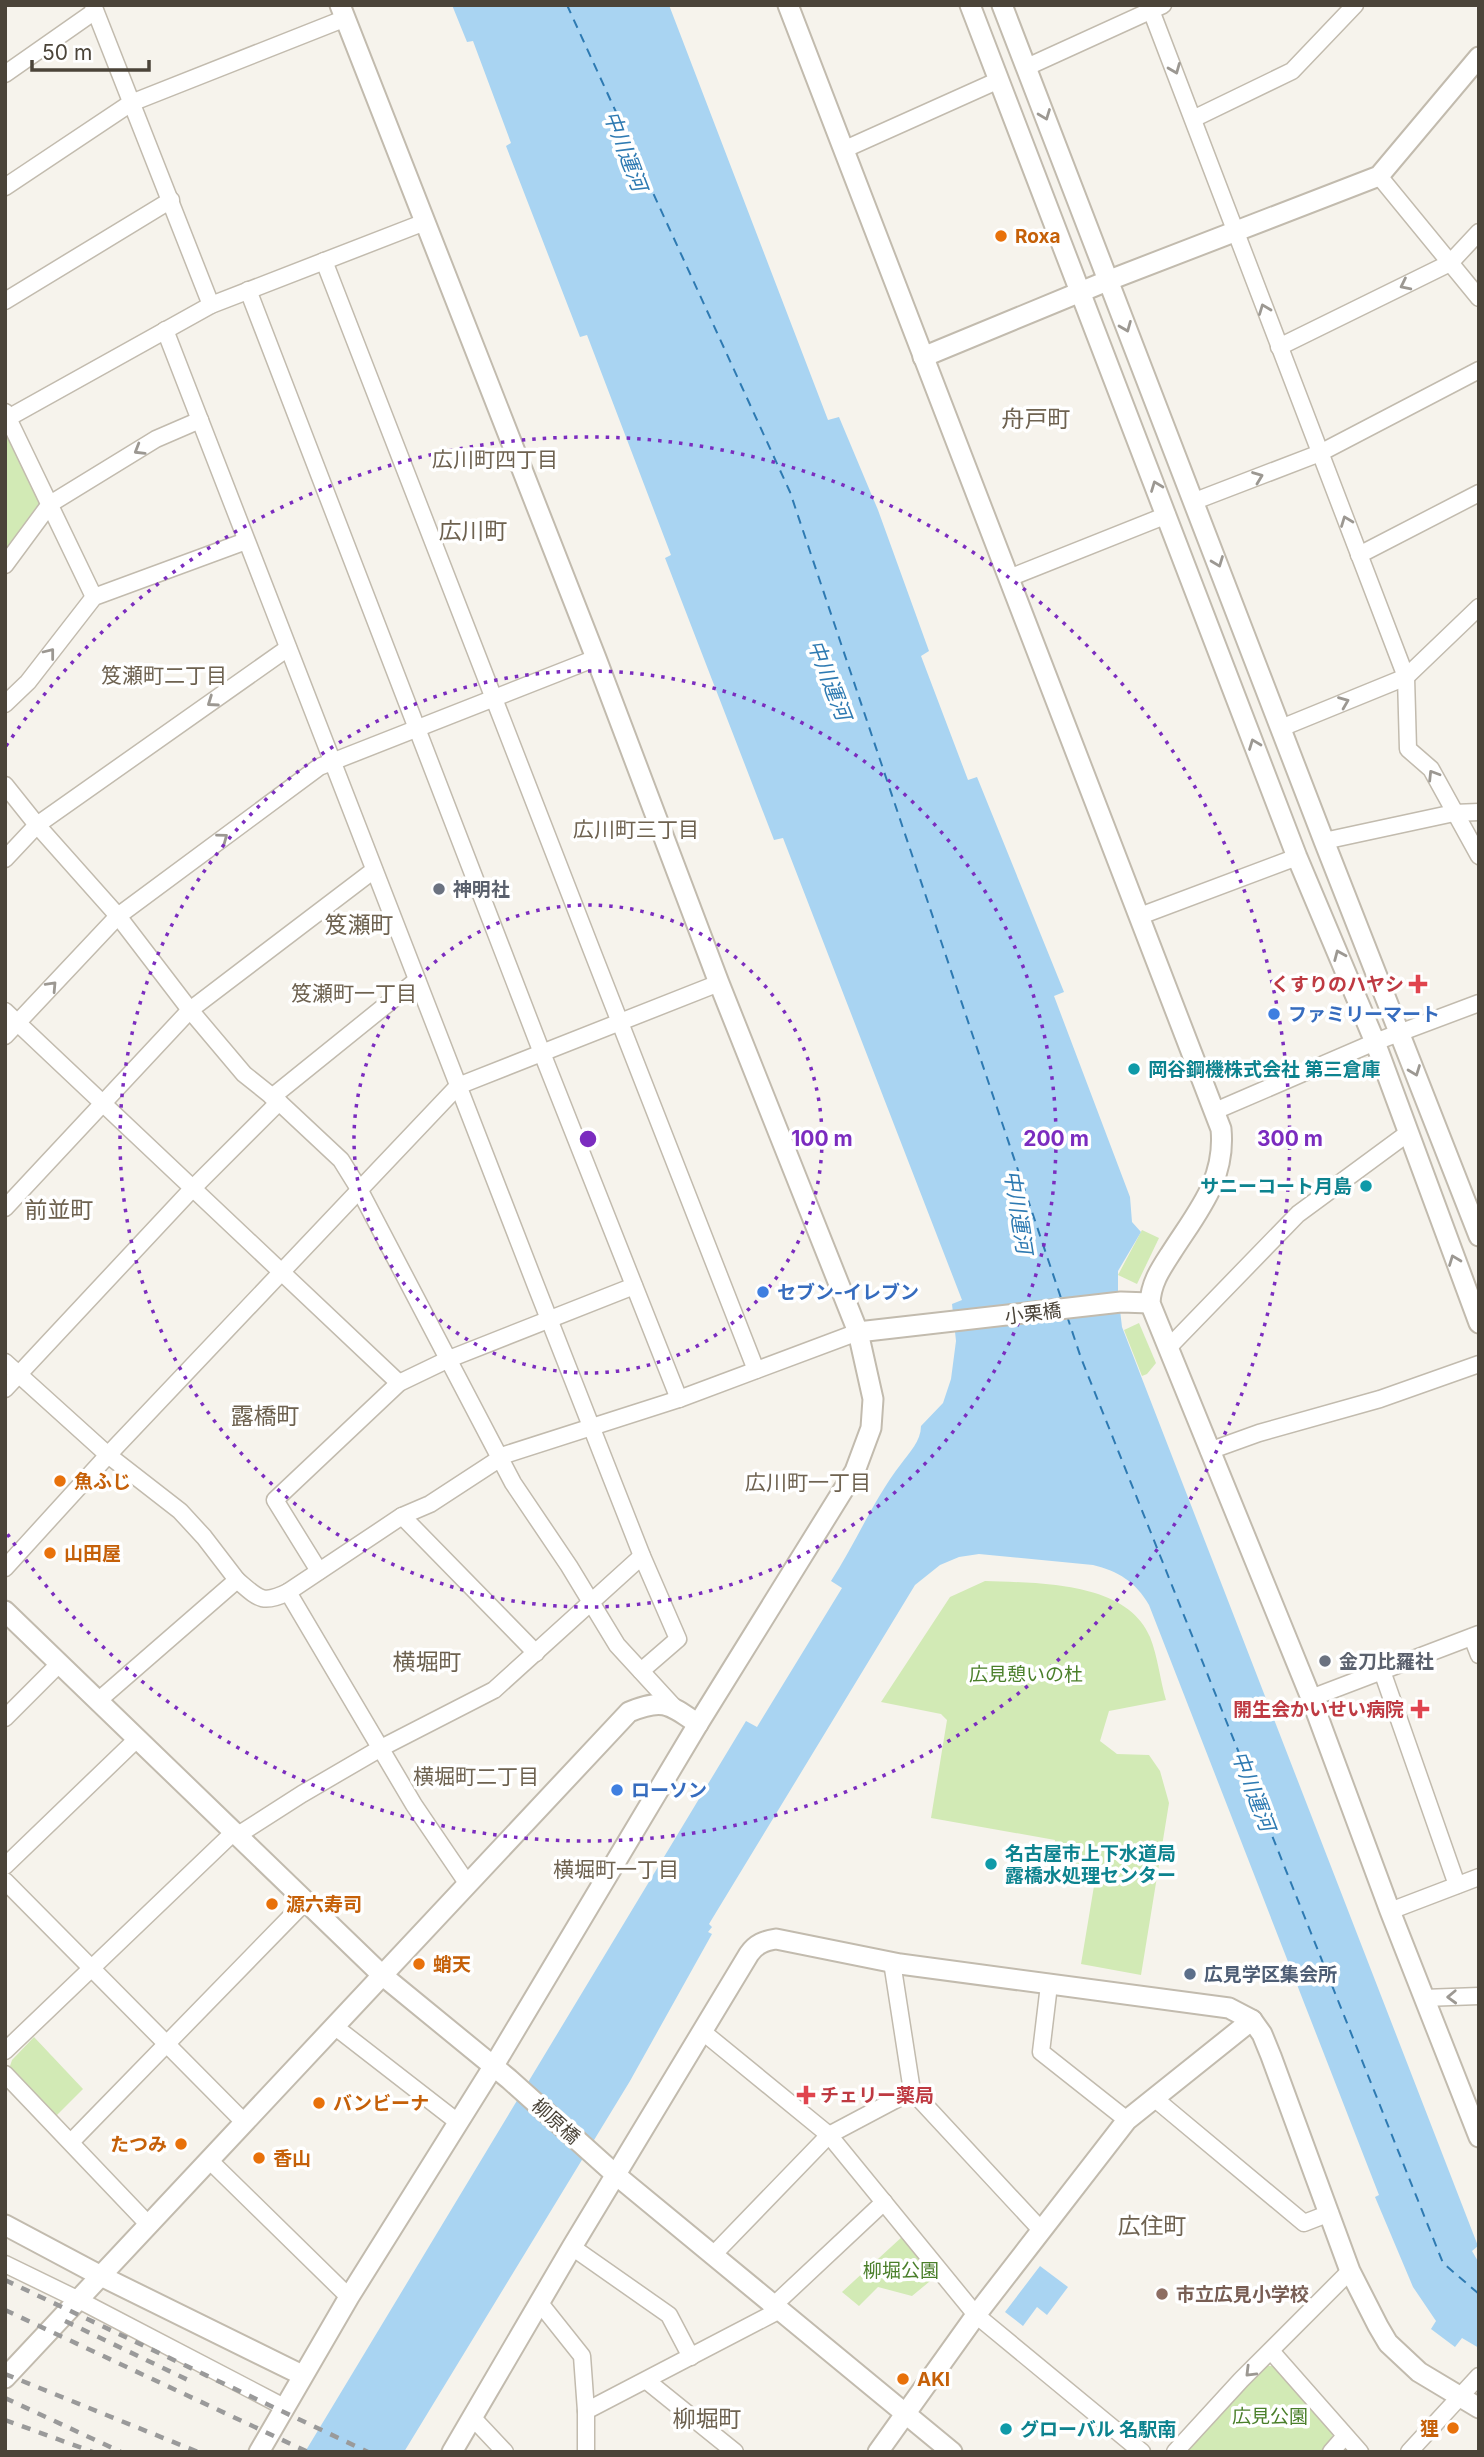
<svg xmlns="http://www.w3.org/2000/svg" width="1484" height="2457" viewBox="0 0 1484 2457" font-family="Inter,'Noto Sans JP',sans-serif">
<rect width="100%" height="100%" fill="#f6f3ec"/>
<g fill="#d2eab5">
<path d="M 5,436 L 9,438 L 43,504 L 5,555 Z"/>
<path d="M 1142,1230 L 1159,1238 L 1137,1284 L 1118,1275 Z"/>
<path d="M 1139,1323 L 1156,1363 L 1147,1374 L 1142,1376 L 1124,1330 Z"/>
<path d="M 985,1581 C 1037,1583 1127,1581 1150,1637 C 1158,1657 1160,1680 1166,1700 L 1109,1711 L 1100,1741 L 1117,1754 L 1149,1755 L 1160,1771 L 1169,1803 L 1141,1975 L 1081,1964 L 1097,1868 L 1053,1860 L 1055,1840 L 931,1818 L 947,1720 L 941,1714 L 881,1702 L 950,1597 Z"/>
<path d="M 34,2037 L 83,2089 L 56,2116 L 9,2069 L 12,2060 Z"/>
<path d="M 903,2236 L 935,2277 L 912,2296 L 878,2287 L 859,2306 L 842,2292 Z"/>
<path d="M 1266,2366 L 1275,2366 L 1333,2431 L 1332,2445 L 1325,2452 L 1183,2452 Z"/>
</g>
<g fill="#a9d4f2">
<path d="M 452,5 L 669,5 L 828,420 L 839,417 L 878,510 L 929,651 L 921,656 L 968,780 L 977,777 L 1064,992 L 1054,996 L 1130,1197 L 1132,1222 L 1141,1232 L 1118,1271 L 1118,1293 L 1122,1327 L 1478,2246 L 1472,2251 L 1479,2263 L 1479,2348 L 1462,2338 L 1455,2347 L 1431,2329 L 1436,2321 L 1413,2287 L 1375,2197 L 1379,2195 L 1149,1605 C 1136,1582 1118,1571 1093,1565 L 979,1554 L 959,1557 L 940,1565 L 915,1585 L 709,1924 L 712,1927 L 708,1932 L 712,1934 L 630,2081 L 404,2452 L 305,2452 L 746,1721 L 757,1727 L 842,1588 L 831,1581 C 856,1543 873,1500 901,1464 C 909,1453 921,1441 921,1426 L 943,1403 L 951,1379 L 956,1341 L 952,1304 L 962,1300 L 783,838 L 774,840 L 665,558 L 671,555 L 587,335 L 580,337 L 506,146 L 511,143 L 473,41 L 467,42 Z"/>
<path d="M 1040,2266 L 1068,2287 L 1047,2315 L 1037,2307 L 1023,2326 L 1005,2312 Z"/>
</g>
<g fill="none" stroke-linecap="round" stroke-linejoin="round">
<g stroke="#2e7ab2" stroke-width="2" stroke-dasharray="9 7" stroke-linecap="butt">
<path d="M 567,5 L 790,492 L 1062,1301"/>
<path d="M 1067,1316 L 1081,1358 L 1443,2263 L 1479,2294"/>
</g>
<g stroke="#c2bbae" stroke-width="19">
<g id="minor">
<path d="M 93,5 L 211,305"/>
<path d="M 1149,5 C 1236,229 1320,454 1406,677 L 1408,749 L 1431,769 L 1479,856"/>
<path d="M 1027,67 L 1163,5"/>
<path d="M 5,74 L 95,11"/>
<path d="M 1195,118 L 1292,71 L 1355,5"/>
<path d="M 843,150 L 999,80"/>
<path d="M 1379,176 L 1479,298"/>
<path d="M 5,187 L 131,103 L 346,18"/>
<path d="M 324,261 C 469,631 610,1001 756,1370"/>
<path d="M 248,290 L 542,1053 L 679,1399"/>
<path d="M 5,301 L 171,200"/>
<path d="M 165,330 L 536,1286 L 642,1556 L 678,1639 L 641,1671"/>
<path d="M 1279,347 L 1450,263 L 1479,232"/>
<path d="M 5,412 L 94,597"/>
<path d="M 8,418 L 211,305 L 425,222"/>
<path d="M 1195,501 L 1320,453 L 1479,370"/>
<path d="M 1359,555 L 1479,493"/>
<path d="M 5,565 L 50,504 L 156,439 L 200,420"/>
<path d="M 1009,578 L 1167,515"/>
<path d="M 5,704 L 28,682 L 94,597 L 246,541"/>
<path d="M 1281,728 L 1406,677 L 1479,607"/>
<path d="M 5,785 L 37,825 L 118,916 L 190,1010 L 244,1074 L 279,1102 L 341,1160 L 359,1189 L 513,1483 L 569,1566 L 617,1645 L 674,1707"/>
<path d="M 1324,841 L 1454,813 L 1479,812"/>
<path d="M 5,859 L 37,825 L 288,648"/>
<path d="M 1140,916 L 1297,857"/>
<path d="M 5,1011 L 399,1383"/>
<path d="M 5,1036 L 118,916 L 319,767 L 596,658"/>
<path d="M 272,1097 L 417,980"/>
<path d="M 1215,1111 L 1375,1042 L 1479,1003"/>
<path d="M 5,1208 L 190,1010 L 374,870"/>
<path d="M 1169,1347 L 1298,1214 L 1408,1133"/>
<path d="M 5,1362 L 108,1455 L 180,1511 L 204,1537 L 237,1580"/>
<path d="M 5,1389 L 193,1188 L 279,1102"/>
<path d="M 1209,1451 L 1259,1433 L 1380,1399 L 1479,1364"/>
<path d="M 498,1457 L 679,1399 L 858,1332"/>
<path d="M 402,1516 L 536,1653"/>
<path d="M 5,1568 L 108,1455 L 458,1086 L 719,983"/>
<path d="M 319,1571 L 275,1500 L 399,1383 L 449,1359 L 634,1286"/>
<path d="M 288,1592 L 414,1805 L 467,1883"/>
<path d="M 1472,1637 L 1479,1655"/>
<path d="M 1382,1671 L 1457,1885"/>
<path d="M 1311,1698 L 1479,1634"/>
<path d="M 99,1700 L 237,1580 C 258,1598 262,1605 288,1592 L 402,1516 L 430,1504 L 499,1459"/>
<path d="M 5,1718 L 60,1663"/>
<path d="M 238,1835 L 302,1794 L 381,1748 L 494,1690 L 642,1556"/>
<path d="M 5,1866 L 138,1738"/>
<path d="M 5,1881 L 244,2122"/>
<path d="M 1390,1911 L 1479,1877"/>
<path d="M 892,1962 L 912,2091 L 1042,2231"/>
<path d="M 1049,1985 L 1041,2052 L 1127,2120"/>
<path d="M 1424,1998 L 1479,1996"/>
<path d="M 334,2026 L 459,2123"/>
<path d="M 703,2032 L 829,2135 L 976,2315 L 1142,2452"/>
<path d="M 5,2051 L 235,1831"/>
<path d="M 5,2074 L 148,2224"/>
<path d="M 1154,2098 L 1304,2223 L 1330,2213"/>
<path d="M 71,2142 L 306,1901"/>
<path d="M 209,2160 L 349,2297"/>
<path d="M 572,2247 L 669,2315 L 691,2357"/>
<path d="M 713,2255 L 829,2135 L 912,2091"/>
<path d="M 5,2264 L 77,2299 L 284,2407"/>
<path d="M 539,2302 L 582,2356 L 586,2411 L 586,2452"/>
<path d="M 774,2305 L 884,2202"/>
<path d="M 1271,2351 L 1360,2452"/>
<path d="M 647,2381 L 735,2452"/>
<path d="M 586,2411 L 780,2310"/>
<path d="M 472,2417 L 505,2452"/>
<path d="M 1175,2452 L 1241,2380 L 1350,2271"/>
<path d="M 1331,2452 L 1345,2436"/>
<path d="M 1409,2452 L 1479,2376"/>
</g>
</g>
<g stroke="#c2bbae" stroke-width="23">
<g id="tertiary">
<path d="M 788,5 L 1221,1129 C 1226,1180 1197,1212 1171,1253 C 1160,1270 1151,1283 1150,1303 L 1311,1698 L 1390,1911 L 1479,2137"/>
<path d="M 970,5 L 1297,857 L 1375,1042 L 1479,1323"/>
<path d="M 1002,5 L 1324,841 L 1479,1236"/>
<path d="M 923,357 L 1107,281 L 1379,176 L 1479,57"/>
<path d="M 858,1332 L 1121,1302 L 1150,1303"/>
<path d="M 5,1611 L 382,1975 L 509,2079 L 616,2175 L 952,2452"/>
<path d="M 1252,2020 L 1262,2034 L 1271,2056 L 1350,2271 L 1378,2326 L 1388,2343 L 1419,2372 L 1479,2408"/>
<path d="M 5,2225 L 99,2275 L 302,2375"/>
<path d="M 5,2378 L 629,1712 C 663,1698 669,1704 698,1724"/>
<path d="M 259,2452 L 349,2297 L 493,2067 L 698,1724 L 855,1471 L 871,1428 L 873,1399 L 858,1332 L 719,983 L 596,658 L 340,5"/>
<path d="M 452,2452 L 572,2247 L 749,1954 C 756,1944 764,1941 776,1939 L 900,1964 L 1229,2008 L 1252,2020 L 1127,2120 L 976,2315 L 878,2452"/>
</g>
</g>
<use href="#minor" stroke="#fff" stroke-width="16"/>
<use href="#tertiary" stroke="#fff" stroke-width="19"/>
<g stroke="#9a9a9a" stroke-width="4.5" stroke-dasharray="9 9" stroke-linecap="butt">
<path d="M 5,2280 L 368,2452"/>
<path d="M 5,2310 L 308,2452"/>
<path d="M 65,2321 L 188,2380"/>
<path d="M 5,2374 L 198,2452"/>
<path d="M 5,2398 L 121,2452"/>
<path d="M 5,2420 L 93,2452"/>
</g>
</g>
<defs><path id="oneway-chevron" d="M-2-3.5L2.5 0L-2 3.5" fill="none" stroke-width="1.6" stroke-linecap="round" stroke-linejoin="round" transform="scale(1.75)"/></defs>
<g stroke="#9c9892">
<use href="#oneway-chevron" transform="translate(1175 69) rotate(68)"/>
<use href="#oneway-chevron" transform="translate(1045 115) rotate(69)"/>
<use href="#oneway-chevron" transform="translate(1405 285) rotate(154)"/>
<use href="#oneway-chevron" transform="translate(1264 309) rotate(-111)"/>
<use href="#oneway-chevron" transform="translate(1126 327) rotate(68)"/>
<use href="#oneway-chevron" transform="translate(139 450) rotate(149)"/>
<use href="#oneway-chevron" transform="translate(1258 477) rotate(-21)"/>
<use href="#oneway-chevron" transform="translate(1156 486) rotate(-111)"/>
<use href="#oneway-chevron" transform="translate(1346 521) rotate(-111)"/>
<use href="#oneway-chevron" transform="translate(1218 562) rotate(69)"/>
<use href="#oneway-chevron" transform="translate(50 653) rotate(-52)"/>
<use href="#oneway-chevron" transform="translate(212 702) rotate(145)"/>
<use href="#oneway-chevron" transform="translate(1344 702) rotate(-22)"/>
<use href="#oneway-chevron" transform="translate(1254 744) rotate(-111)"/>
<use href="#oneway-chevron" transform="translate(1433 775) rotate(-122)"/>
<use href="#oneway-chevron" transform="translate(223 838) rotate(-37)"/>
<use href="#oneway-chevron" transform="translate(1339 955) rotate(-113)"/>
<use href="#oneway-chevron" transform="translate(52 986) rotate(-47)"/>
<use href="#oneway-chevron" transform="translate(1415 1071) rotate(69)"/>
<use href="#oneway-chevron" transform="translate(1454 1260) rotate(-111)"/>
<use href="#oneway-chevron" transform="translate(1452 1997) rotate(178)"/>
<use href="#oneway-chevron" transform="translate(1250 2372) rotate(135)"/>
</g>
<g fill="none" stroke="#7b2cbf" stroke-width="3.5" stroke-dasharray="3.5 7">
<circle cx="588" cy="1139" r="234"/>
<circle cx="588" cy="1139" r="468"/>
<path d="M6 746A702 702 0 1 1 6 1532"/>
</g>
<g fill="#e8710a" stroke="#fff" stroke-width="2.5">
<circle cx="1001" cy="236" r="7"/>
<circle cx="60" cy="1481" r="7"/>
<circle cx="50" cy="1553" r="7"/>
<circle cx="272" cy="1904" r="7"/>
<circle cx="419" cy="1964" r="7"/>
<circle cx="319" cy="2103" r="7"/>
<circle cx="181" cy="2144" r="7"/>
<circle cx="259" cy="2158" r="7"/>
<circle cx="903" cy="2379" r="7"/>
<circle cx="1453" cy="2428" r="7"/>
</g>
<g fill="#6b7280" stroke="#fff" stroke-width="2.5">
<circle cx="439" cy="889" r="7"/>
<circle cx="1325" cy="1661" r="7"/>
</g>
<g fill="#e0444e" stroke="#fff" stroke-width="2.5">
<path d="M1414.5 973.5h7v7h7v7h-7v7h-7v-7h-7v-7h7z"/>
<path d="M1416.5 1698.5h7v7h7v7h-7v7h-7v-7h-7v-7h7z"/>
<path d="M802.5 2084.5h7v7h7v7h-7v7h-7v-7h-7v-7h7z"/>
</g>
<g fill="#3f7fe0" stroke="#fff" stroke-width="2.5">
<circle cx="1274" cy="1014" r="7"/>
<circle cx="763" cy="1292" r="7"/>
<circle cx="617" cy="1790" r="7"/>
</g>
<g fill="#0f9aa8" stroke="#fff" stroke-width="2.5">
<circle cx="1134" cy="1069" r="7"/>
<circle cx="1366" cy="1186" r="7"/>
<circle cx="991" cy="1864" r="7"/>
<circle cx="1006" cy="2429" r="7"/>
</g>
<circle fill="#5c6f8a" stroke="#fff" stroke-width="2.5" cx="1190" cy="1974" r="7"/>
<circle fill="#8d6e63" stroke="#fff" stroke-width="2.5" cx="1162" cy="2294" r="7"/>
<g text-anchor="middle" stroke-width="7" stroke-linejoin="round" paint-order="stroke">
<g font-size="19" font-weight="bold" fill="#c56008" stroke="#fff" text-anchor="start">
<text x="1015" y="243">Roxa</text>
<text x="74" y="1488">魚ふじ</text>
<text x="64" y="1560">山田屋</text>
<text x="286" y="1911">源六寿司</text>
<text x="433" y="1971">蛸天</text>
<text x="333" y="2110">バンビーナ</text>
<text x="167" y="2151" text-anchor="end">たつみ</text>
<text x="273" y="2165">香山</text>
<text x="917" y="2386">AKI</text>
<text x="1439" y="2435" text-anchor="end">狸</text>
</g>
<g font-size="19" font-weight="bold" fill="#5b616d" stroke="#fff" text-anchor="start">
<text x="453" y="896">神明社</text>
<text x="1339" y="1668">金刀比羅社</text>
</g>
<g font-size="19" font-weight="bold" fill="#be3a42" stroke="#fff" text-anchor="end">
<text x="1404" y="991">くすりのハヤシ</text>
<text x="1404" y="1716">開生会かいせい病院</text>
<text x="820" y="2102" text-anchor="start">チェリー薬局</text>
</g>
<g font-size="19" font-weight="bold" fill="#366cbe" stroke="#fff" text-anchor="start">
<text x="1288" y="1021">ファミリーマート</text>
<text x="777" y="1299">セブン-イレブン</text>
<text x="631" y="1797">ローソン</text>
</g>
<g font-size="19" font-weight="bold" fill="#0d838f" stroke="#fff" text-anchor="start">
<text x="1148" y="1076">岡谷鋼機株式会社 第三倉庫</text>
<text x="1352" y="1193" text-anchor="end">サニーコート月島</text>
<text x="1005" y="1860">名古屋市上下水道局<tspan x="1005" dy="22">露橋水処理センター</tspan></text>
<text x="1020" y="2436">グローバル 名駅南</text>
</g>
<g font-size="19" fill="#4b4439" stroke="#fff">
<text transform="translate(1033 1313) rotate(-7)" y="7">小栗橋</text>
<text transform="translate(556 2121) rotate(42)" y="7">柳原橋</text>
</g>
<g font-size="19" fill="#4a7f2a" stroke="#fff">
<text x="1026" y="1681">広見憩いの杜</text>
<text x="901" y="2277">柳堀公園</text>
<text x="1270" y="2423">広見公園</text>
</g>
<g font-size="19" font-weight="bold" fill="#4e5e75" stroke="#fff" text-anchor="start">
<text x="1204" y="1981">広見学区集会所</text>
</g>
<g font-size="19" font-weight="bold" fill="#785e54" stroke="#fff" text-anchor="start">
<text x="1176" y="2301">市立広見小学校</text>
</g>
<g font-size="21" font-style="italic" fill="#2e7ab2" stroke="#fff">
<text transform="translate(625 151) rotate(69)" y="7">中川運河</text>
<text transform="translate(829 680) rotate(69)" y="7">中川運河</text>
<text transform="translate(1018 1212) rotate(81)" y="7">中川運河</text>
<text transform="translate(1253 1791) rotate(69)" y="7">中川運河</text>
</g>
<g font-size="21" fill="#6e6250" stroke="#fff">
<text x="495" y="467">広川町四丁目</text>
<text x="164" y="683">笈瀬町二丁目</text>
<text x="636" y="837">広川町三丁目</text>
<text x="354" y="1001">笈瀬町一丁目</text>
<text x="808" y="1490">広川町一丁目</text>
<text x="476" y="1784">横堀町二丁目</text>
<text x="616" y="1877">横堀町一丁目</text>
</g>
<g font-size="23" fill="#6e6250" stroke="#fff">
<text x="1036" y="427">舟戸町</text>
<text x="473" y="539">広川町</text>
<text x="359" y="933">笈瀬町</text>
<text x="59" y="1218">前並町</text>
<text x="265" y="1424">露橋町</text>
<text x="427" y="1670">横堀町</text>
<text x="1152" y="2234">広住町</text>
<text x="707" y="2427">柳堀町</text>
</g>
</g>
<circle cx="588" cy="1139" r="10" fill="#7b2cbf" stroke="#fff" stroke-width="3.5"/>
<g font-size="21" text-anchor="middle" font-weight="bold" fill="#7b2cbf" stroke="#fff" stroke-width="7" stroke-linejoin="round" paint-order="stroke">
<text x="822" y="1146">100 m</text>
<text x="1056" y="1146">200 m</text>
<text x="1290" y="1146">300 m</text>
</g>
<rect width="1484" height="2457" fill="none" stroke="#4b4439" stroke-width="14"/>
<path d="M32 60v10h117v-10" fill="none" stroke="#4b4439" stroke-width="3.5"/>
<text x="42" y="60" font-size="21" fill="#4b4439" stroke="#ffffff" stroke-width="5" paint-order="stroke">50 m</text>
</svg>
